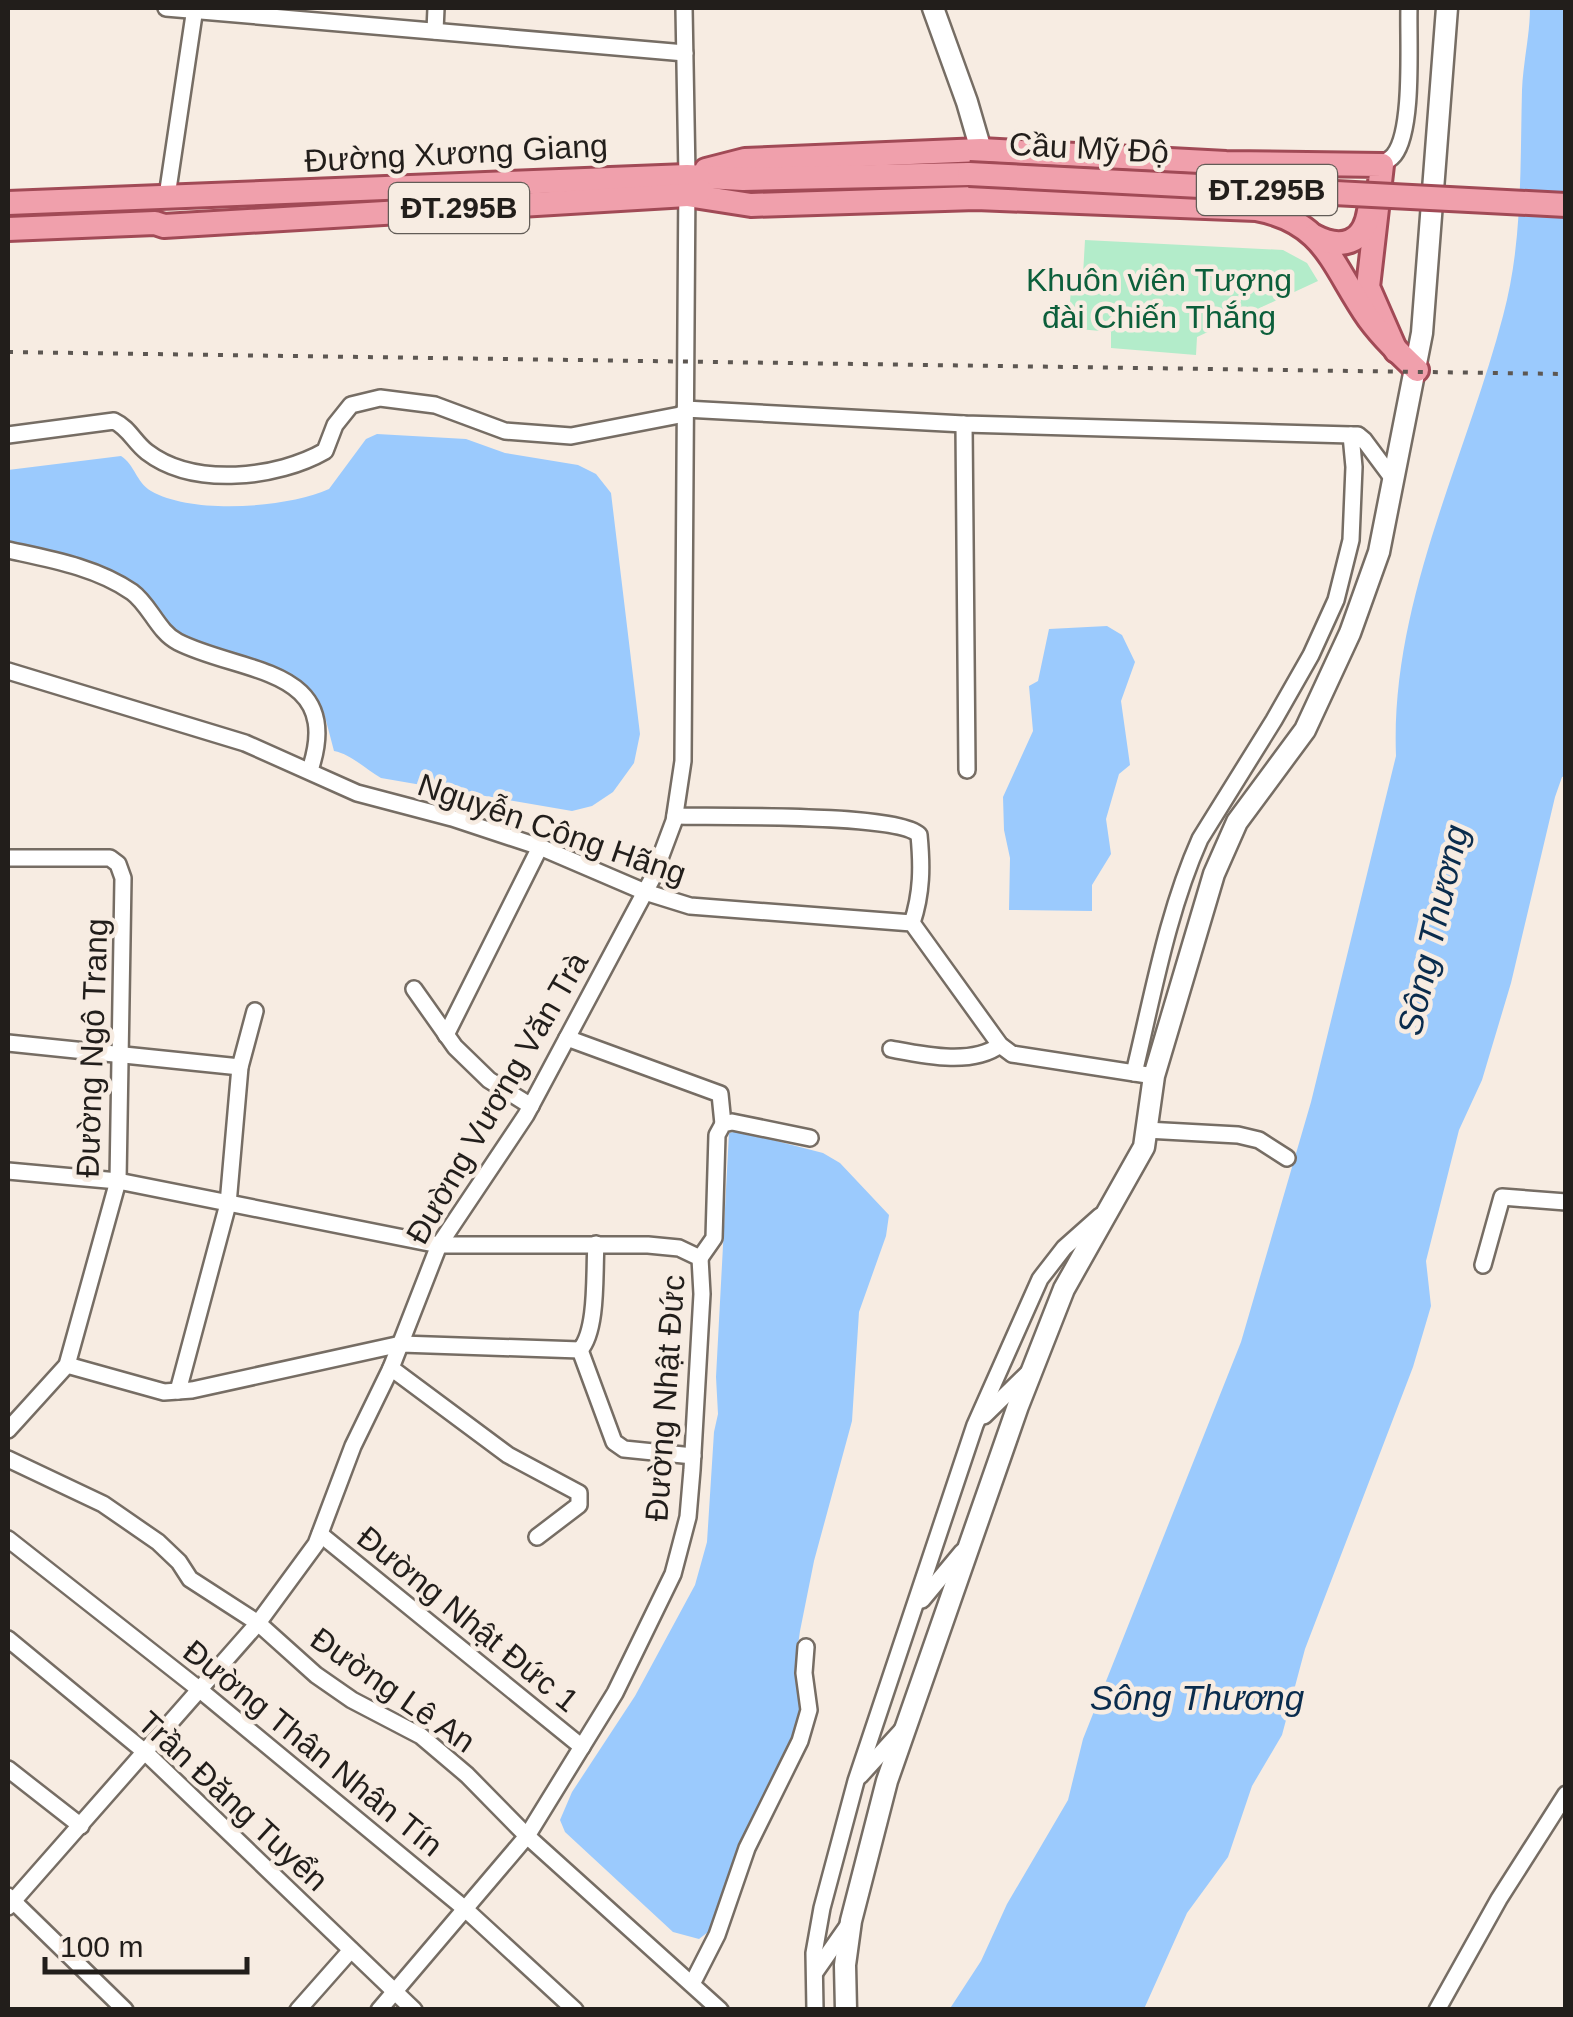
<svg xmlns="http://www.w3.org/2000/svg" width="1573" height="2017" viewBox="0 0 1573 2017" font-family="Arial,sans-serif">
<rect width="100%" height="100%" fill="#f7ece2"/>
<path fill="#b3ecca" d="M 1085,240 L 1283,250 L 1307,263 L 1318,281 L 1197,337 L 1196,355 L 1111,348 L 1111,332 L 1068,328 L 1072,276 L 1083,275 Z"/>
<g fill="#9bcafd">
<path d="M 1530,8 L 1565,8 L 1565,776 L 1562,777 L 1555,797 L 1511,983 L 1482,1080 L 1459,1130 L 1426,1261 L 1431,1306 L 1413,1367 L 1305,1649 L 1282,1735 L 1252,1786 L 1228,1857 L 1187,1913 L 1144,2009 L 949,2010 L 981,1961 L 1007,1904 L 1068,1800 L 1083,1739 L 1241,1342 L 1311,1102 L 1396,756 C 1390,603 1465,461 1503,316 C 1523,242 1520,166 1522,90 C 1523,63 1530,35 1530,8 Z"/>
<path d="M 377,434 L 466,439 L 505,453 L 578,465 L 596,474 L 611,493 L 640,734 L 634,763 L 613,792 L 592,806 L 572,811 L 381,778 C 365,769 351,754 334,751 L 324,713 L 316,703 L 284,684 L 186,651 L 132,591 L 8,554 L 8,470 L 121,456 C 135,465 136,482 151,491 C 193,515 286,508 329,489 L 366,439 Z"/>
<path d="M 1107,626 L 1122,635 L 1135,662 L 1121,701 L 1130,765 L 1119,774 L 1106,819 L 1111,854 L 1092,885 L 1092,911 L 1009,910 L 1010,858 L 1004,830 L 1003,797 L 1033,731 L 1029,686 L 1038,681 L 1049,629 Z"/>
<path d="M 738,1131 L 823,1153 L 840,1163 L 889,1215 L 886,1236 L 859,1312 L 852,1421 L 814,1561 L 800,1631 L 796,1659 L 801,1707 L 791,1739 L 708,1932 L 699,1939 L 673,1932 L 565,1832 L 560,1820 L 572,1792 L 635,1696 L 695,1585 L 707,1542 L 714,1432 L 718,1414 L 716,1377 L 729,1133 Z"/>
</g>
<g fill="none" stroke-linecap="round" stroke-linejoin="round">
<g stroke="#766d64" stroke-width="20">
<g id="street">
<path d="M 166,8 L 685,53"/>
<path d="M 435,31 L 436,8"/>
<path d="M 1382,165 C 1386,161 1391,159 1394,155 C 1414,130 1408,41 1409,8"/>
<path d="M 167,196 L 195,8"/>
<path d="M 685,409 L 964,424 L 1351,435"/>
<path d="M 964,424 L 967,770"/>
<path d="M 8,435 L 114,421 C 129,428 134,442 147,452 C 194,488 278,478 325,451 L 335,425 L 351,405 L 380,398 L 435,405 L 505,431 L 571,436 L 685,414"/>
<path d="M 8,550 C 49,559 96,567 132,592 C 150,605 158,632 178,642 C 241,674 345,666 310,770"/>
<path d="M 8,671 L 245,743 L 357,793 L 452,818 L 540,847 L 645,892 L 690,906 L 912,923 L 1000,1045 L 1012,1054 L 1154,1076"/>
<path d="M 675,816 C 715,817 898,813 919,835 C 922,866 922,893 912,923"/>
<path d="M 8,858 L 110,858 L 118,864 L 123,878 L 118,1181 L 67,1365 L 8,1430"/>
<path d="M 414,989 L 455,1047 L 489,1080 L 531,1106"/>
<path d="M 446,1035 L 540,847"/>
<path d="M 567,1038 L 720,1094 L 723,1124"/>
<path d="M 8,1043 L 240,1067"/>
<path d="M 891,1049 C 923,1055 972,1066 1000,1045"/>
<path d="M 1134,1073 C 1153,995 1167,913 1200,839 L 1274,720 L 1311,655 L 1336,600 L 1351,540 L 1354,467 L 1351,435 L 1358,435 L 1364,440 L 1393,479"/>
<path d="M 1146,1130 L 1238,1135 L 1259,1140 L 1287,1158"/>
<path d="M 8,1171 L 118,1181 L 439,1245 L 648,1245 L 679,1248 L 700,1258 L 702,1294 L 692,1470 L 688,1517 L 673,1574 L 615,1693 L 527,1836 L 379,2010"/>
<path d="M 700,1258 L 714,1238 L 717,1135 L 723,1124 L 732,1122 L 810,1138"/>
<path d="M 1483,1265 L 1502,1197 L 1566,1202"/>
<path d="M 580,1350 L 614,1442 L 624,1449 L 693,1456"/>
<path d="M 67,1365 L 164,1392 L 192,1390 L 401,1344 L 580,1350 C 598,1330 594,1271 596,1244"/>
<path d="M 391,1368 L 508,1455 L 579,1493 L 579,1505 L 537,1537"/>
<path d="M 178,1391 L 228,1204 L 240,1067 L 255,1011"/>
<path d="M 984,1416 L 1028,1373"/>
<path d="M 8,1459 L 103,1504 L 158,1542 L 179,1562 L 190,1579 L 258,1623 L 316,1675 L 352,1700 L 421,1736 L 467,1775 L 527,1836 L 720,2010"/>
<path d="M 320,1534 L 582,1747"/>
<path d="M 8,1539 L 200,1690 L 464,1908 L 575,2010"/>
<path d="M 922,1600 L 962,1552"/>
<path d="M 8,1639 L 145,1752 L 414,2010"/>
<path d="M 8,1769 L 81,1826"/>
<path d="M 860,1776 L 902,1730"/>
<path d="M 8,1896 L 125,2010"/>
<path d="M 8,1907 L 258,1623 L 316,1544 L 353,1446 L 391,1368 L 439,1245 L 526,1115 L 653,877 L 674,821 L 683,761 L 687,176 L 684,8"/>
<path d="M 816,1971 L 849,1924"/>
<path d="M 692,1984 L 717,1935 L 747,1848 L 800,1741 L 809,1710 L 804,1673 L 806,1647"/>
<path d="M 298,2010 L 351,1950"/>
<path d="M 815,2010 L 814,1953 L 822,1908 L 856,1781 L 975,1425 L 1040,1279 L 1064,1248 L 1100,1216"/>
<path d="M 1437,2010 L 1499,1899 L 1566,1794"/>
</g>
</g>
<g stroke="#766d64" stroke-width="25">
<g id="secondary">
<path d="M 933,8 L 967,102 L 981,150"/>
<path d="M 846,2010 L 845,1965 L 851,1921 L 887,1781 L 1018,1406 L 1064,1289 L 1144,1147 L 1154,1076 L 1214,874 L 1237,822 L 1305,730 L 1350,633 L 1379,552 L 1422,333 L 1447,8"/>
</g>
</g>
<g stroke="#a14a56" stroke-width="28">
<g id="primary">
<path d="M 706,170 L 745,160 L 981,150 L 1226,163 L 1382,165 L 1368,287 L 1396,351"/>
<path d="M 687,195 L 751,205 L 976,198 L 1256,209 C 1326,222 1332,266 1369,319 C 1383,338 1400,354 1417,370"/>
<path d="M 8,203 L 687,176 L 743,179 L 969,174"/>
<path d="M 8,229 L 155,223 L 164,226 L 687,195 L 701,191"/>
<path d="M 1314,236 C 1341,250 1364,244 1369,211"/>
</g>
</g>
<use href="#street" stroke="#fff" stroke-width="15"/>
<use href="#secondary" stroke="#fff" stroke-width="20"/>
<use href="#primary" stroke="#f0a0ac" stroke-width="22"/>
<path stroke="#5d5752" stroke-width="4" stroke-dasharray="5 10" stroke-linecap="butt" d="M 8,352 L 1566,374"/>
<g stroke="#a14a56" stroke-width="28" stroke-linecap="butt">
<path id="primary-bridge" d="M 969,174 L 1566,205"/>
</g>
<use href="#primary-bridge" stroke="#f0a0ac" stroke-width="22"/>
</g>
<g text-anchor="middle" stroke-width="9" stroke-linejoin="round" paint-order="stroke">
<g fill="#f7ece2" stroke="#625c57" stroke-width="2.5">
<rect x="1197" y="165" width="140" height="50" rx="8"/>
<rect x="389" y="183" width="140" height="50" rx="8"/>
</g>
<g font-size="30" font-weight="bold" fill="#221e1b">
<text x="1267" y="200">ĐT.295B</text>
<text x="459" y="218">ĐT.295B</text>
</g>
<g font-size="32" fill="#221e1b" stroke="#f7ece2">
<text transform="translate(1089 148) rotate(3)" y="11">Cầu Mỹ Độ</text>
<text transform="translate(456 153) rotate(-3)" y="11">Đường Xương Giang</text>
<text transform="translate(552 829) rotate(19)" y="11">Nguyễn Công Hãng</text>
<text transform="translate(92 1048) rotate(-88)" y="11">Đường Ngô Trang</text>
<text transform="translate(497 1098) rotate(-60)" y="11">Đường Vương Văn Trà</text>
<text transform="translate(665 1398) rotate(-86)" y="11">Đường Nhật Đức</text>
<text transform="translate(468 1619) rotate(39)" y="11">Đường Nhật Đức 1</text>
<text transform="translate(393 1690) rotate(35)" y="11">Đường Lê An</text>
<text transform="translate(313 1748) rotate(39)" y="11">Đường Thân Nhân Tín</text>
<text transform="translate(233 1801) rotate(43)" y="11">Trần Đăng Tuyển</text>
</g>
<g font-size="32" fill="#0c5f3b" stroke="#f7ece2">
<text x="1159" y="291">Khuôn viên Tượng<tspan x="1159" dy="37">đài Chiến Thắng</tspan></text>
</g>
<g font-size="35" font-style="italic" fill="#0a2c4d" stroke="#f7ece2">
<text transform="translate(1433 930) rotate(-77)" y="12">Sông Thương</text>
<text x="1197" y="1710">Sông Thương</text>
</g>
</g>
<rect width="1573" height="2017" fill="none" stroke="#221e1b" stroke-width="20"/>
<path d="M45 1957v15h202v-15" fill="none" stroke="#221e1b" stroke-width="5"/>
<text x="60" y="1957" font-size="30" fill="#221e1b" stroke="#f7ece2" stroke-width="8" paint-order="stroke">100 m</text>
</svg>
